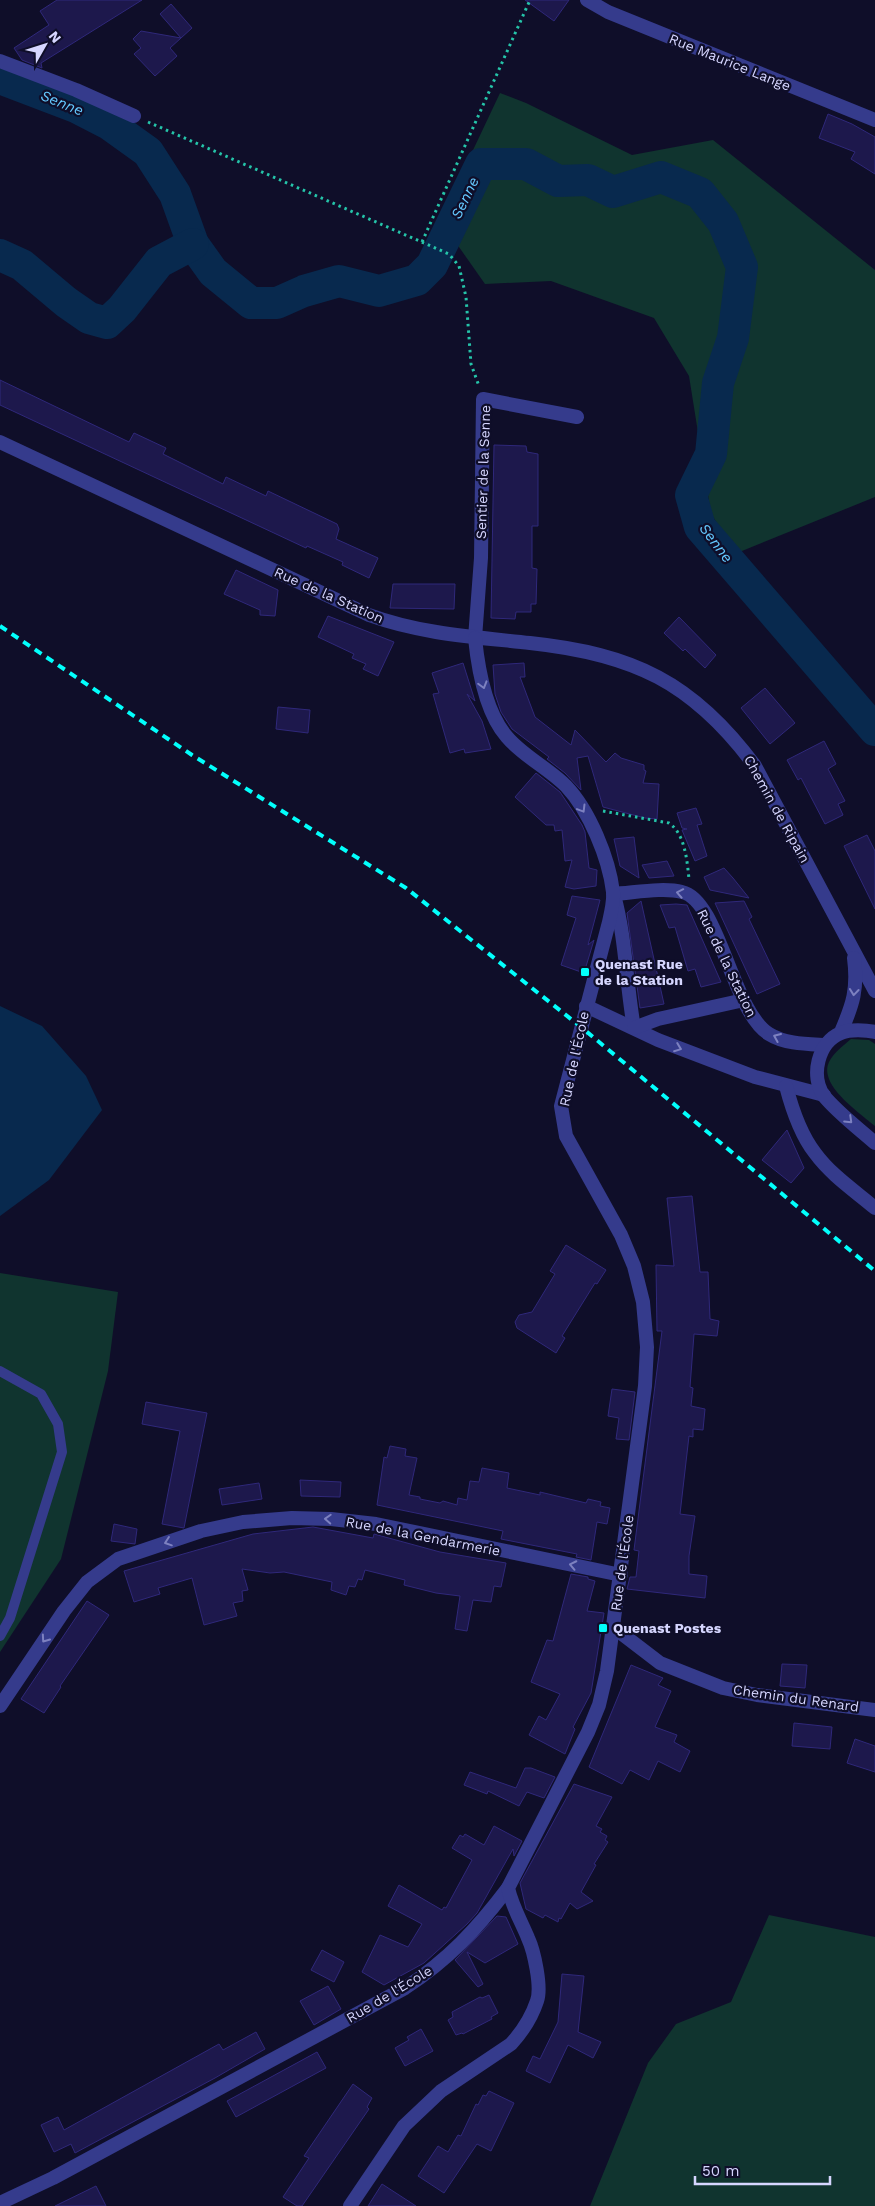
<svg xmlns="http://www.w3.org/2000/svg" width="875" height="2206" viewBox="0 0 875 2206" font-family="'Work Sans',sans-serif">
<rect width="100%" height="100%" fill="#0f0e29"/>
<g fill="#10342f">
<path d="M 500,93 L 526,103 L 632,155 L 713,140 L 875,270 L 875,497 L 737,553 L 711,514 L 689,376 L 654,318 L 551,281 L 485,284 L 440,220 Z"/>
<path d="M 851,1039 L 869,1040 L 875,1044 L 875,1126 C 860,1113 818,1085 829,1062 C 834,1052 843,1046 851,1039 Z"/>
<path d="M 0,1273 L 118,1292 L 108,1371 L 61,1559 L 0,1652 Z"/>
<path d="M 769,1915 L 875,1937 L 875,2206 L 590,2206 L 648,2063 L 676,2024 L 731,2002 Z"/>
</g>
<path fill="#08294e" d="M 0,1006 L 42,1026 L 86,1076 L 102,1110 L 49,1180 L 0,1216 Z"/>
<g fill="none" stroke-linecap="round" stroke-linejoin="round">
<g stroke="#08294e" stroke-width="32">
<path d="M 0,78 L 76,107 L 109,124 L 148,152 L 175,194 L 193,244 L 213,272 L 251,303 L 277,303 L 304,291 L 339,281 L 379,291 L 417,280 L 432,265 L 481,164 L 526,164 L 558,181 L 588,180 L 613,192 L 661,177 L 700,193 L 723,222 L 742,267 L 733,338 L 718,383 L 711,454 L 691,495 L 700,527 L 875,730"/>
<path d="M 0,255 L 22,265 L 66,302 L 89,318 L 107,323 L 122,309 L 159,262 L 193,244"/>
</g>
</g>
<g fill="#1d184c" stroke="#2f287a">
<path d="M 57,0 L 142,0 L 41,63 L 42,68 L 22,60 L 14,48 L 49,25 L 40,11 Z"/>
<path d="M 525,0 L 569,0 L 554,21 Z"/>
<path d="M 171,4 L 192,28 L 181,38 L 160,14 Z"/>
<path d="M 141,31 L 181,38 L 170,48 L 177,56 L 155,76 L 134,54 L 141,48 L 133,39 Z"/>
<path d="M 828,114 L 852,124 L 875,137 L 875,174 L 851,159 L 855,152 L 819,138 Z"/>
<path d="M 0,380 L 129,442 L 134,433 L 166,448 L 163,454 L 223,484 L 226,477 L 266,496 L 268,491 L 337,524 L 339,529 L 336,539 L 378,558 L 369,578 L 342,565 L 343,562 L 307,546 L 306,548 L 0,405 Z"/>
<path d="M 494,445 L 526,446 L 527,452 L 538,454 L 538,526 L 532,526 L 532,568 L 537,569 L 536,604 L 531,604 L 531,612 L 516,612 L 515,619 L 491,618 Z"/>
<path d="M 236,570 L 278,590 L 275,616 L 260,615 L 260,610 L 224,594 Z"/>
<path d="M 393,584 L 455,584 L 454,609 L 390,608 Z"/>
<path d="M 328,616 L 394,642 L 378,676 L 363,669 L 366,664 L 352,658 L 354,654 L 318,637 Z"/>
<path d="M 679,617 L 716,655 L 705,668 L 685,649 L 683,651 L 664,633 Z"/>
<path d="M 463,663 L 475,701 L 467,694 L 482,721 L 491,749 L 465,753 L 464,749 L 450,753 L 433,694 L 439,693 L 432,673 Z"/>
<path d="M 524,663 L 525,677 L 520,677 L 535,717 L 571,745 L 575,730 L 606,762 L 615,753 L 621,758 L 644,765 L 644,770 L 646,771 L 643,783 L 659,784 L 657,819 L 645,818 L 603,807 L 588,756 L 577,758 L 581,790 L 565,773 L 547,759 L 549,757 L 512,729 L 501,712 L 495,694 L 493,665 Z"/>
<path d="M 765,688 L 795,723 L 770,744 L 741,708 Z"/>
<path d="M 278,707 L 310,710 L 308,733 L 276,729 Z"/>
<path d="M 824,741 L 836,764 L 828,769 L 845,801 L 838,804 L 843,815 L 825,824 L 801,778 L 798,780 L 787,760 Z"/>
<path d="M 536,773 L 560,792 L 582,825 L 585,832 L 589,868 L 597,870 L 596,886 L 574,889 L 565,887 L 572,860 L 565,861 L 562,830 L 555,831 L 554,825 L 546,825 L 515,797 Z"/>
<path d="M 696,808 L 702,824 L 697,825 L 707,856 L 695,861 L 682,830 L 687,829 L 682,828 L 677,813 Z"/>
<path d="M 867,835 L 875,851 L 875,909 L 844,846 Z"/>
<path d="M 634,837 L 639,878 L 620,866 L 614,839 Z"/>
<path d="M 667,861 L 674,876 L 649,878 L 642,865 Z"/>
<path d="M 724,868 L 733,878 L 749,898 L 710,890 L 704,877 Z"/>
<path d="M 572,896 L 600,900 L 588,945 L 594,940 L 584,973 L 561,965 L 576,918 L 567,915 Z"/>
<path d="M 641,901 L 664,1004 L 640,1008 L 627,913 Z"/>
<path d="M 744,901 L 752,917 L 749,919 L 780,984 L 757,994 L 715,903 Z"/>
<path d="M 676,904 L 687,905 L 721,982 L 701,987 L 695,969 L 688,971 L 675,927 L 669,928 L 660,905 Z"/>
<path d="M 787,1130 L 804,1168 L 791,1183 L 762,1160 Z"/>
<path d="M 692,1196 L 700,1272 L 708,1272 L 710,1319 L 719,1321 L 717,1336 L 694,1334 L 690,1387 L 693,1388 L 691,1406 L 705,1409 L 703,1430 L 693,1429 L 693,1437 L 689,1436 L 680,1514 L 695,1516 L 689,1556 L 689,1574 L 707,1576 L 705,1598 L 627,1589 L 630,1577 L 636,1577 L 639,1551 L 634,1550 L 662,1331 L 657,1331 L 656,1265 L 674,1266 L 667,1198 Z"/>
<path d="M 566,1245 L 606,1270 L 597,1284 L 595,1283 L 562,1336 L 565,1338 L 556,1353 L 517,1328 L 515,1322 L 519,1315 L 532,1312 L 555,1274 L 550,1271 Z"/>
<path d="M 612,1389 L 635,1392 L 629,1440 L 616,1439 L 619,1418 L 608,1416 Z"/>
<path d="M 146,1402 L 207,1413 L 184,1528 L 162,1524 L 180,1431 L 142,1424 Z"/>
<path d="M 390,1446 L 406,1449 L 405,1456 L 417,1458 L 409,1495 L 420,1497 L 420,1499 L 440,1503 L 443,1501 L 457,1505 L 458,1498 L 467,1500 L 470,1481 L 479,1482 L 482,1468 L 509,1473 L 507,1488 L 540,1495 L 540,1492 L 586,1503 L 588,1499 L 601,1502 L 600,1506 L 610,1508 L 607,1524 L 597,1522 L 591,1560 L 576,1557 L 577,1554 L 501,1539 L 503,1531 L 377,1505 L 384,1457 L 387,1458 Z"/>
<path d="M 300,1480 L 341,1482 L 340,1497 L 301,1496 Z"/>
<path d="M 259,1483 L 262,1499 L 222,1505 L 219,1489 Z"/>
<path d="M 114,1524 L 137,1529 L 135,1544 L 111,1541 Z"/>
<path d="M 313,1527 L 373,1538 L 374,1534 L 440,1552 L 506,1563 L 501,1587 L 494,1586 L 491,1602 L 473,1600 L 467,1631 L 455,1629 L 460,1596 L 436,1593 L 404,1585 L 405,1580 L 365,1570 L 362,1580 L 358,1579 L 355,1587 L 349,1586 L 346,1595 L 331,1590 L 332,1582 L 284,1572 L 270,1573 L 242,1569 L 248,1590 L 242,1591 L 243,1601 L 233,1603 L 237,1616 L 204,1625 L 192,1578 L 158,1588 L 160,1594 L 134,1602 L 124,1571 L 253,1534 Z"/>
<path d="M 571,1574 L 588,1577 L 588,1579 L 595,1581 L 587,1611 L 604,1613 L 591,1693 L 573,1727 L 575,1729 L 565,1754 L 529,1735 L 539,1716 L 546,1720 L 560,1694 L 531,1682 L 547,1640 L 553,1641 Z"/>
<path d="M 87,1601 L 109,1615 L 60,1686 L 61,1687 L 44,1713 L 21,1699 Z"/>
<path d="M 782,1664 L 807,1665 L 805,1688 L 780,1686 Z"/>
<path d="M 631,1665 L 663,1678 L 658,1685 L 671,1691 L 655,1727 L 677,1735 L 674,1742 L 690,1751 L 680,1772 L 658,1761 L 649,1780 L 630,1770 L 622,1784 L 589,1767 Z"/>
<path d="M 794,1723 L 832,1727 L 830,1749 L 792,1746 Z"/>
<path d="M 855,1739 L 875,1746 L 875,1772 L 847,1763 Z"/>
<path d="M 525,1768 L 531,1768 L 555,1777 L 544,1798 L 527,1792 L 519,1806 L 488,1791 L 487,1794 L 464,1785 L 470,1772 L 516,1788 Z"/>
<path d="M 574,1784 L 612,1797 L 596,1826 L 602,1829 L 600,1832 L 607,1836 L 605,1840 L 608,1842 L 594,1864 L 596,1865 L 581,1892 L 593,1901 L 577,1909 L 570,1903 L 561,1919 L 559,1918 L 558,1922 L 545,1915 L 543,1918 L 526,1909 L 520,1883 Z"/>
<path d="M 494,1826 L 522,1841 L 514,1856 L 513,1849 L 477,1913 L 467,1924 L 424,1963 L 384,1985 L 362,1972 L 380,1935 L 408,1947 L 422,1924 L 388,1906 L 399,1885 L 442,1910 L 444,1907 L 446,1908 L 472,1860 L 452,1848 L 460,1835 L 463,1837 L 465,1834 L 484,1845 Z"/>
<path d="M 497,1916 L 506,1917 L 518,1944 L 485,1963 L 467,1952 L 483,1984 L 478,1987 L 455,1960 Z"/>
<path d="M 322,1950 L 344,1962 L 334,1982 L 311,1970 Z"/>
<path d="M 562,1974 L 584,1976 L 578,2032 L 601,2042 L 593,2058 L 568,2045 L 550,2083 L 526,2071 L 533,2056 L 540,2059 L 558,2022 Z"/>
<path d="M 328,1986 L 341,2009 L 314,2025 L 300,2001 Z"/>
<path d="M 489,1995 L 498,2013 L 491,2017 L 492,2019 L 463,2034 L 462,2033 L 456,2035 L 448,2020 L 453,2017 L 452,2012 L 480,1997 L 482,1998 Z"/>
<path d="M 421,2029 L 433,2051 L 405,2066 L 395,2048 L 409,2040 L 407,2037 Z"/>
<path d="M 256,2032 L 265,2049 L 215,2078 L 75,2153 L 71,2144 L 54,2152 L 41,2125 L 58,2117 L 64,2130 L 219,2044 L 223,2050 Z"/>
<path d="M 317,2052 L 326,2068 L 236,2117 L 227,2101 Z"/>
<path d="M 353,2084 L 372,2098 L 367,2107 L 369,2109 L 302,2206 L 297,2206 L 283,2197 L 309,2158 L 304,2156 Z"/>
<path d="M 489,2091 L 514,2103 L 491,2151 L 477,2144 L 444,2193 L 418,2176 L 438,2146 L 448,2152 L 458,2135 L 461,2136 L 476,2104 L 478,2105 L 483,2095 L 486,2096 Z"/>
<path d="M 382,2184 L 416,2206 L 368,2206 Z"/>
<path d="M 96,2186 L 106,2206 L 55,2206 Z"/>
</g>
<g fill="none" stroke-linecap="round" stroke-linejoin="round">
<g stroke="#25c4a9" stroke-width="3" stroke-dasharray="2.5 4" stroke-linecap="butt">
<path d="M 148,122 L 449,254 L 459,266 L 466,297 L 471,364 L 479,386"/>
<path d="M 422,242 L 530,0"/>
<path d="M 603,811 L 669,823 C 685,834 687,860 689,879"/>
</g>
<path stroke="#353b8c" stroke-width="10" d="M 0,1371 L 41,1394 L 58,1424 L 62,1452 L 10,1618 L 0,1636"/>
<g stroke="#353b8c" stroke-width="14">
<path d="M 587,0 L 608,12 L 875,120"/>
<path d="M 0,61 L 76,90 L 134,116"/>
<path d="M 475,638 L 481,558 L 483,399 L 577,417"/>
<path d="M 614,895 C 626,939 626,983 634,1028"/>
<path d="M 586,1006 L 658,1040 L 755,1077 L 824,1095"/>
<path d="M 634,1028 L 658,1019 L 744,1000"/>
<path d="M 786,1086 C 792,1109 800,1134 815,1153 C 831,1175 855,1191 875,1208"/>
<path d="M 613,1627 L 660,1663 L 723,1688 L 757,1695 L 875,1710"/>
<path d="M 0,1706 L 64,1611 L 87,1582 L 118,1559 L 201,1531 L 243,1522 L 292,1518 L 331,1519 L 376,1524 L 621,1575"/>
<path d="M 0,2203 L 53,2178 L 405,1988 C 448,1960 477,1929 508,1888"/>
</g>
<g stroke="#353b8c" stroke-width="14">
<path d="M 0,442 L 369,615 C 421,634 475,637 530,643 C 633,654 693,682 755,766 L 875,991"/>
<path d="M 613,894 C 633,893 663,887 682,892 C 719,900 732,1011 769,1034 C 785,1044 806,1044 825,1045"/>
<path d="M 841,1032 C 853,1004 858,989 854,958"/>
<path d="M 875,1032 C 867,1030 849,1029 841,1033 C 818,1042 810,1076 824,1096 C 838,1113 858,1128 875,1143"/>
<path d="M 350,2206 L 404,2126 L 441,2091 L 511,2044 C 522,2032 532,2016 537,2001 C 542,1987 534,1951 528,1938 C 521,1921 512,1906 508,1888 L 588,1732 L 599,1705 L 607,1671 L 645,1386 L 647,1347 L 643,1302 L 634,1266 L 621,1235 L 566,1136 L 561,1106 L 609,922 C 611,913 614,901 613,892 C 609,858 589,810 566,786 C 548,768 523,756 507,737 C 486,713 478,668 475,638"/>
</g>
<path stroke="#02fffc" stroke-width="4" stroke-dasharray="8 6" stroke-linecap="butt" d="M 0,626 L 192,755 L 406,888 L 581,1027 L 875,1271"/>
</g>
<defs><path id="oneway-chevron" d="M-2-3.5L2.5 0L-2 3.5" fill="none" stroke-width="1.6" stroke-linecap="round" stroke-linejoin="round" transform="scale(1.25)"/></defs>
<g stroke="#7d81c0">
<use href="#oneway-chevron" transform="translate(483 685) rotate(74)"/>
<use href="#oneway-chevron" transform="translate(582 809) rotate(59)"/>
<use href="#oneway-chevron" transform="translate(680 893) rotate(-169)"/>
<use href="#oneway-chevron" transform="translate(854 992) rotate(96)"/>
<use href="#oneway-chevron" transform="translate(777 1037) rotate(-157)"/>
<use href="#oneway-chevron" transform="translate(678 1048) rotate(21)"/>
<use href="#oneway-chevron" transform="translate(849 1120) rotate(44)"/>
<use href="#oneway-chevron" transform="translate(328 1519) rotate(-177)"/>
<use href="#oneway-chevron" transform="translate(168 1542) rotate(161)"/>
<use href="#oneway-chevron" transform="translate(573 1565) rotate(-168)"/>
<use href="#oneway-chevron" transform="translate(45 1639) rotate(125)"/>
</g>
<g fill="#02fffc" stroke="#0f0e29" stroke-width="2">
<rect x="580" y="967" width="10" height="10" rx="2.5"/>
<rect x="598" y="1623" width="10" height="10" rx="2.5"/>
</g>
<g text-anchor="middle" stroke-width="4.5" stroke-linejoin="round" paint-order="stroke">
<g font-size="14" fill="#d6d6ff" stroke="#0f0e29">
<text transform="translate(730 62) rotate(22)" y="5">Rue Maurice Lange</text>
<text transform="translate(483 472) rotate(-88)" y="5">Sentier de la Senne</text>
<text transform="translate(329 595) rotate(24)" y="5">Rue de la Station</text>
<text transform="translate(777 809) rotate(61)" y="5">Chemin de Ripain</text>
<text transform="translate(727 963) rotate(64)" y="5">Rue de la Station</text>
<text transform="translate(574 1059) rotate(-78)" y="5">Rue de l'École</text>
<text transform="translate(423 1536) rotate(11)" y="5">Rue de la Gendarmerie</text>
<text transform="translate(622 1563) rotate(-82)" y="5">Rue de l'École</text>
<text transform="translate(796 1698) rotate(8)" y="5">Chemin du Renard</text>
<text transform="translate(389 1994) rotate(-31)" y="5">Rue de l'École</text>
</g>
<g font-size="14" font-weight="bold" fill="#d6d6ff" stroke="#0f0e29" text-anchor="start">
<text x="595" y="969">Quenast Rue<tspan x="595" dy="16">de la Station</tspan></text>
<text x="613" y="1633">Quenast Postes</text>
</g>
<g font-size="15" font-style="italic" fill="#64c9ff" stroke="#0f0e29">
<text transform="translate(62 103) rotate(22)" y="5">Senne</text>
<text transform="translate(465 198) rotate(-64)" y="5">Senne</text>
<text transform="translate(716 543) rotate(53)" y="5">Senne</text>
</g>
</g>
<g transform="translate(45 45) rotate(51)" stroke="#0f0e29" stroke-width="4" paint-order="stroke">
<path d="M0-4L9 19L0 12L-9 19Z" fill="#d6d6ff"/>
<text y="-8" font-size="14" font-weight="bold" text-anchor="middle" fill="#d6d6ff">N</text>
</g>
<path d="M695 2176v8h135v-8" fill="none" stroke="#d6d6ff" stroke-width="2.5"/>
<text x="702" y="2176" font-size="15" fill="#d6d6ff" stroke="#0f0e29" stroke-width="4" paint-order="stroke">50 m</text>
</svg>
